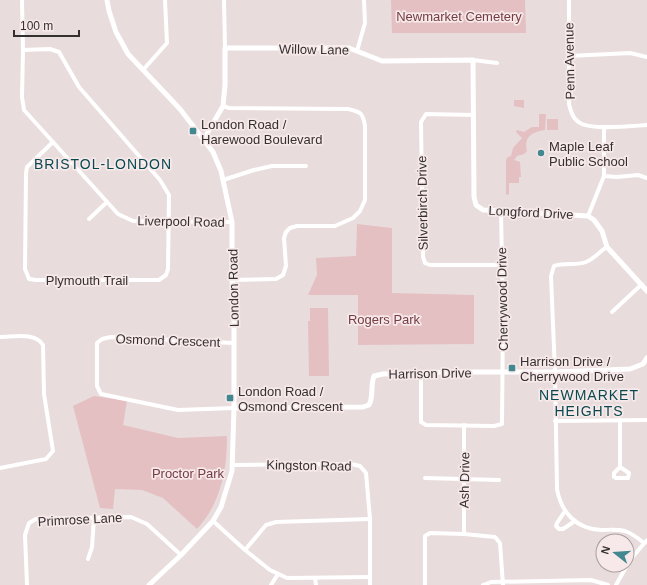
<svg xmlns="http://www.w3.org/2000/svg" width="647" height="585" viewBox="0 0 647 585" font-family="Arial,sans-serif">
<rect width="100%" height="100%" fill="#e9dcdc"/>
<g fill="#e4c0c3">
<path d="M 391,0 L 525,0 L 526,33 L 392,33 Z"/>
<path d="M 514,100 L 524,100 L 524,108 L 514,106 Z"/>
<path d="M 539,114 L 546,114 L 545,130 C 533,132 523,136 527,151 L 524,154 L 517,156 L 514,160 L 520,162 L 521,177 L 519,177 L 519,183 L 509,183 L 509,194 L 506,195 L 506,160 L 508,157 L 511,156 L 513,148 L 522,138 L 516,132 L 517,130 L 524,132 L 532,127 L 539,127 Z"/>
<rect x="547" y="119" width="11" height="11"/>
<path d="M 357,224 L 392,228 L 392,293 L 474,295 L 474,344 L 358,345 L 358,295 L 308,295 L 317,275 L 316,258 L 356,256 Z"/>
<path d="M 310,308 L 328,308 L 329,376 L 309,376 L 308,321 L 310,321 Z"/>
<path d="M 94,396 L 127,401 L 123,425 L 178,438 L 227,436 C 227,462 224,483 213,506 C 209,514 203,522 197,529 L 163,498 L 142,490 L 115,489 L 113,509 L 100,508 L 73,406 Z"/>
</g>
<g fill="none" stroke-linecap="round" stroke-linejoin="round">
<g stroke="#fff" stroke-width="4">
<path d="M 22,0 L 23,50 L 22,97 L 24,110 L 118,214 L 133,221 L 232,222"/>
<path d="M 224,0 L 225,48"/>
<path d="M 569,0 L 569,104 C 571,112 573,120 582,124 C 596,130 631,126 647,125"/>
<path d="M 23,50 L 50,49 L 59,52 L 79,87 L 160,180 L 169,195 L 168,269 L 166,275 L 159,280 L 36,280 L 29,279 L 25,269 L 26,173 L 27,167 L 53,142"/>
<path d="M 357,51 L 365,23 L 364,0"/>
<path d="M 569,56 L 630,53 L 647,57"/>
<path d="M 473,60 L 497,63"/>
<path d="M 143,70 L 167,43 L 165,0"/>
<path d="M 223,106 L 229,108 L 348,109 C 361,112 363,113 365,126 L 365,200 L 360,211 L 353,218 L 335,226 L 297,226 L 290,228 L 286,232 L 284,238 L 286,266 L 283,275 L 276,279 L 232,280"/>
<path d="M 474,115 L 426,114 L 421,122 L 423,257 L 425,263 L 430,265 L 501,265"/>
<path d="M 604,176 L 617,177 L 638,175 L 647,178"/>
<path d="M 223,180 L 254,170 L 272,166 L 306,166"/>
<path d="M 588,216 L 604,176 L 604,127"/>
<path d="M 89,219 L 107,202"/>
<path d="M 607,247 C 600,251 594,259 586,262 C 576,266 565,262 554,266 L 551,276 L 555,372 L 557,489 C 561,512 576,529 601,530 C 609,530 617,529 625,531 C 633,534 638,538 644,543"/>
<path d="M 612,312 L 642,284"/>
<path d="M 0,337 C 14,337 35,332 43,345 L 44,394 L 53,451 L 46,459 L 0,468"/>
<path d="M 233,343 L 111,337 L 102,339 L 97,343 L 97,386 L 101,394 L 178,410 L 234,408"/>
<path d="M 421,372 L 421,422 L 426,425 L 494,426 L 502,424 L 503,314 L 501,211"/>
<path d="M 620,420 L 620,467"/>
<path d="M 555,421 L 647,420"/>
<path d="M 232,465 L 351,464 L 360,466 L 366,473 L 370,519 L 370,585"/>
<path d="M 620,467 L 629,473 L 628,478 L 616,478 L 614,477 L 614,473 Z"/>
<path d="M 425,478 L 499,480"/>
<path d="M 565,511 L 557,523 L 556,526 L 559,529 L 563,529 L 575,521"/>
<path d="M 213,521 L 245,550 L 270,570 L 287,578 L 370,577"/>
<path d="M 464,534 L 464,425"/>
<path d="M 245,550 L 266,525 L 276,522 L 370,519"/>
<path d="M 88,559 L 92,547 L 94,518"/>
<path d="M 315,578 L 316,585"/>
<path d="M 27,585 L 25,535 L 29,523 L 36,519 L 131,517 L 147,524 L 181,555"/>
<path d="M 271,585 L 278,574"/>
<path d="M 425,585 L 425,536 L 430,533 L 464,534 L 495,537 L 500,543 L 503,585"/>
<path d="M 483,585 L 491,582 L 591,580 L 608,585"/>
<path d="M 616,585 L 630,560 L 647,540"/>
</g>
<g stroke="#fff" stroke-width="5">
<path d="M 107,0 L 109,11 L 116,32 L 128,54 L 180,109 L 213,152 L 221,171 L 232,222 L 232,280 L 234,310 L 234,408 L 232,471 L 221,507 L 213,521 L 181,555 L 149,585"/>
<path d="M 204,139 L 223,106 L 225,85 L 225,48 L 349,48 L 382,61 L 473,60 L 474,197 L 476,205 L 483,210 L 588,216 L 594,220 L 602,231 L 607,247 L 647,291"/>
<path d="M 234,408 L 363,407 L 369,405 C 374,396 370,387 374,376 L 383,374 L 453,372 L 555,372 L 630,369 L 643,364 L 647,358"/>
</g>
</g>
<g fill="#418890" stroke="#f7e9ea" stroke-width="1.5">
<rect x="189" y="127" width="8" height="8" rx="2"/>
<circle cx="541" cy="153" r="4"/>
<rect x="508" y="364" width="8" height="8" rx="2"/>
<rect x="226" y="394" width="8" height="8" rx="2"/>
</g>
<g text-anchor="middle" stroke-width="3.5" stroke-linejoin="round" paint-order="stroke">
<g font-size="13" fill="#743d43" stroke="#f7e9ea">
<text x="459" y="21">Newmarket Cemetery</text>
<text x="384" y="324">Rogers Park</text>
<text x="188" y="478">Proctor Park</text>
</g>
<g font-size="13" fill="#353030" stroke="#f7e9ea">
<text transform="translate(314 49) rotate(1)" y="5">Willow Lane</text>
<text transform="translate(569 61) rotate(-91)" y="5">Penn Avenue</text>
<text transform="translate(422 203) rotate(-91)" y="5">Silverbirch Drive</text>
<text transform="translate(531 212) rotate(3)" y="5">Longford Drive</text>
<text transform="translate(181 221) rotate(1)" y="5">Liverpool Road</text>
<text x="87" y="285">Plymouth Trail</text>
<text transform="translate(233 288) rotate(-91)" y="5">London Road</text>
<text transform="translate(502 299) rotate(-91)" y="5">Cherrywood Drive</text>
<text transform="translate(168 340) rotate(2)" y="5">Osmond Crescent</text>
<text transform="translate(430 373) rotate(-1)" y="5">Harrison Drive</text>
<text transform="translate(309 465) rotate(1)" y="5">Kingston Road</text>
<text transform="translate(464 480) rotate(-89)" y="5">Ash Drive</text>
<text transform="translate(80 519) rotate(-3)" y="5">Primrose Lane</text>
</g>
<g font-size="13" fill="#353030" stroke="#f7e9ea" text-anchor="start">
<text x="201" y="129">London Road /<tspan x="201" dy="15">Harewood Boulevard</tspan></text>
<text x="549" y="151">Maple Leaf<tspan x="549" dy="15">Public School</tspan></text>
<text x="520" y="366">Harrison Drive /<tspan x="520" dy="15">Cherrywood Drive</tspan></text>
<text x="238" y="396">London Road /<tspan x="238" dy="15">Osmond Crescent</tspan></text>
</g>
<g font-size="14" letter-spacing="1" fill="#08494f" stroke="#f7e9ea">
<text x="103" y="169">BRISTOL-LONDON</text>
<text x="589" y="400">NEWMARKET<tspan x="589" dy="16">HEIGHTS</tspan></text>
</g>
</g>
<g transform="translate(615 553) rotate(287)"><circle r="19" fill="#f7e9ea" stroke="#a99fa0"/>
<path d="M0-3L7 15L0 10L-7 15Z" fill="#418890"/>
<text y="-6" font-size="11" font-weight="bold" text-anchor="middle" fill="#353030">N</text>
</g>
<path d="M14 30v6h65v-6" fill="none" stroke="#353030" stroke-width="2"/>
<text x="20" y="30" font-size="12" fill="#353030" stroke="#f7e9ea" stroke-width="3" paint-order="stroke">100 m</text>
</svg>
